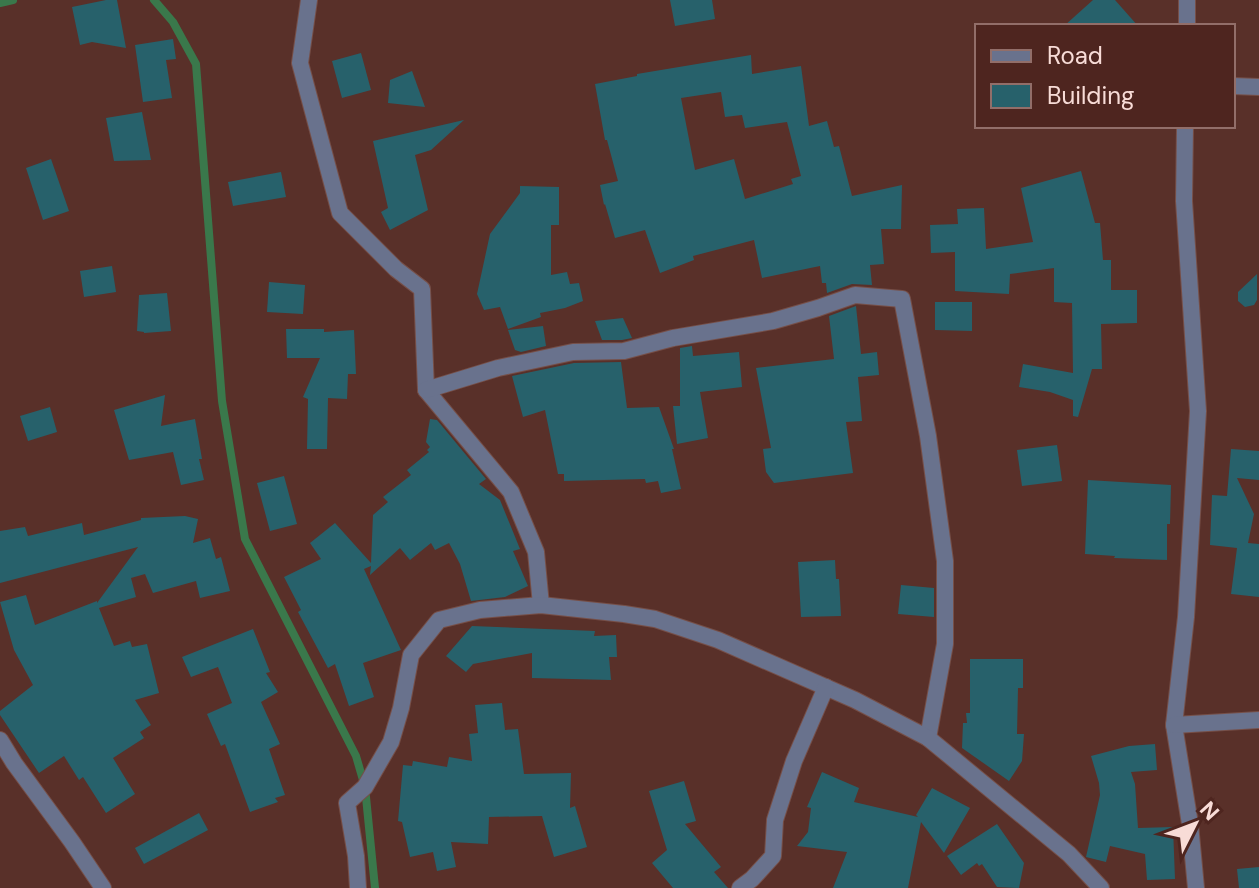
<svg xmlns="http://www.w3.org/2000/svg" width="1259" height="888" viewBox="0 0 1259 888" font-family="'DM Sans',sans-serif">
<rect width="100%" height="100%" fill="#593029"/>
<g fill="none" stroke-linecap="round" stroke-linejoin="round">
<g stroke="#3a784b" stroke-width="8">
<path d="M 154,0 L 173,22 L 196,64 L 222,401 L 245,539 L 356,756 L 365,787 L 375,888"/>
<path d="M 0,3 L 13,0"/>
</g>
</g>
<g fill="#27616b" fill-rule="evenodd">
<path d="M 106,0 L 117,0 L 126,48 L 92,42 L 80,45 L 72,7 Z"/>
<path d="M 670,0 L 712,0 L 715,19 L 675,26 Z"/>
<path d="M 1093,0 L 1115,0 L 1138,26 L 1064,26 Z"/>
<path d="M 173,39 L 176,59 L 166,60 L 172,98 L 143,102 L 135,45 Z"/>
<path d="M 361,53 L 371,90 L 342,98 L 332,61 Z"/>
<path d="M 751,55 L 752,74 L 801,66 L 809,126 L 827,121 L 834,147 L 839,146 L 852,196 L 902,185 L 901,229 L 881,229 L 884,264 L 870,265 L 872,285 L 852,284 L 827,293 L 826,283 L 822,283 L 820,266 L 762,278 L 754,240 L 693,256 L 694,260 L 660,273 L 645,230 L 615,238 L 605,204 L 604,205 L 600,185 L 618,181 L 607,140 L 605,140 L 595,84 L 637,76 L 637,74 ZM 721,92 L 725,117 L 742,115 L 745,128 L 787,122 L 801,176 L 791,179 L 793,184 L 745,199 L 734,159 L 695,170 L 681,98 Z"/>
<path d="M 412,71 L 425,107 L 388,103 L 390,80 Z"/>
<path d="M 142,112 L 151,160 L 114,161 L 106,118 Z"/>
<path d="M 464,120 L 431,150 L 415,155 L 428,210 L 390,230 L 381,212 L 388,208 L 373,141 Z"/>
<path d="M 51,159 L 69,211 L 43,220 L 26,168 Z"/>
<path d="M 1081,171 L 1095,223 L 1100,223 L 1103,260 L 1111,260 L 1111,290 L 1137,290 L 1137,323 L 1101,324 L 1102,369 L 1092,369 L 1078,417 L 1073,416 L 1073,400 L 1050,392 L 1019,387 L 1023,364 L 1073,373 L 1072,303 L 1054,302 L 1054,268 L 1010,274 L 1009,294 L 955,291 L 955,252 L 931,253 L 930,225 L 958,224 L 957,209 L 984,208 L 986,249 L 1033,242 L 1021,188 Z"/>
<path d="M 281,172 L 286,197 L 233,206 L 228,182 Z"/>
<path d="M 520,186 L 559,187 L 559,225 L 551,225 L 551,275 L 567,272 L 570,284 L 579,283 L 583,301 L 565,308 L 540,313 L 541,317 L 508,329 L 500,307 L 484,310 L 477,294 L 490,234 L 520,193 Z"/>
<path d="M 112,266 L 116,292 L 84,297 L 80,271 Z"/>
<path d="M 1257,274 L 1257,300 L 1254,305 L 1245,307 L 1238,301 L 1238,292 Z"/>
<path d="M 269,282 L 305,285 L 303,314 L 267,312 Z"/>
<path d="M 167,293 L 171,331 L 144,333 L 144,332 L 137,331 L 139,295 Z"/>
<path d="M 935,302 L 972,302 L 972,331 L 935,330 Z"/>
<path d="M 856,306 L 861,354 L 877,352 L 879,375 L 858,377 L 862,421 L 846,422 L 853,473 L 774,483 L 766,472 L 763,449 L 771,448 L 756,368 L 834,359 L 829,316 Z"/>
<path d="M 623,318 L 632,338 L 622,340 L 602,340 L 595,321 Z"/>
<path d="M 543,326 L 546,346 L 521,352 L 515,350 L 508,330 Z"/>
<path d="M 286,329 L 324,329 L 324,332 L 354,330 L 356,374 L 348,374 L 347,399 L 328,398 L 327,449 L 307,449 L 308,399 L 303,397 L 320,358 L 287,358 Z"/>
<path d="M 692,346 L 693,356 L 739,352 L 742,387 L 700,392 L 708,438 L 677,444 L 673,406 L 680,406 L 680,348 Z"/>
<path d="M 621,362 L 627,408 L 659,407 L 674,449 L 672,449 L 681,489 L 661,493 L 658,481 L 646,483 L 645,479 L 564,481 L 564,474 L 558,474 L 545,410 L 523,417 L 512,376 L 574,363 Z"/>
<path d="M 165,395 L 161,426 L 195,419 L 202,459 L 199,459 L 204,480 L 181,485 L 173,452 L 129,460 L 114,410 Z"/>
<path d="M 50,407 L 57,432 L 28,441 L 20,416 Z"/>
<path d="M 430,419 L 437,420 L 486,479 L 479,484 L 500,500 L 520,549 L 513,551 L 528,586 L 505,597 L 471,601 L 460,564 L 449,543 L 435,550 L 431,543 L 410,560 L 400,548 L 370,575 L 371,566 L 364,569 L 401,650 L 363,663 L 374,697 L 349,706 L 335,664 L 328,668 L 298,612 L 301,610 L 284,577 L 321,559 L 310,543 L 335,523 L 371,563 L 373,515 L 388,502 L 383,497 L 411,475 L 407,470 L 429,452 L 427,450 L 430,447 L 426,442 Z"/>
<path d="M 1057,445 L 1062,481 L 1022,486 L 1017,450 Z"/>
<path d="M 1231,449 L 1259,451 L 1259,480 L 1237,478 L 1254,514 L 1248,543 L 1259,544 L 1259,597 L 1231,594 L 1237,548 L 1210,545 L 1212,495 L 1227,496 Z"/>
<path d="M 284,476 L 297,524 L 270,531 L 257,483 Z"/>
<path d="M 1088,480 L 1171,485 L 1170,524 L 1167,524 L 1167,560 L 1114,558 L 1115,556 L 1085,554 Z"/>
<path d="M 185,516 L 198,519 L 193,543 L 210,538 L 216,559 L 221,557 L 230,591 L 200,598 L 196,581 L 153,593 L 145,574 L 131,578 L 136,597 L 99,608 L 114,646 L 130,641 L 132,647 L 147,644 L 159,693 L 135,700 L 151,725 L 140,732 L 144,738 L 113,758 L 135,794 L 106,813 L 83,777 L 79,780 L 64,756 L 39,773 L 0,715 L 0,711 L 33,685 L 14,650 L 0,602 L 26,595 L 35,625 L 97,601 L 97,603 L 138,547 L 0,583 L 0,531 L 25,527 L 28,536 L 82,523 L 84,535 L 141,520 L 141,518 Z"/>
<path d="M 835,560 L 836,579 L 839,579 L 841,616 L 801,617 L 798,562 Z"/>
<path d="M 901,585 L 934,588 L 934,617 L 898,614 Z"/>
<path d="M 472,626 L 595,631 L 594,636 L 616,635 L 617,657 L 609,657 L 611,680 L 532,678 L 532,653 L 473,664 L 466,672 L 446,656 Z"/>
<path d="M 253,629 L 270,672 L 266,673 L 278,692 L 261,702 L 280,744 L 269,749 L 285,795 L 275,798 L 278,802 L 250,812 L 225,744 L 221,746 L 207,714 L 232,703 L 218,667 L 191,677 L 182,657 Z"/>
<path d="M 970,659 L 1023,659 L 1023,688 L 1018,688 L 1017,734 L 1024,734 L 1022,761 L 1009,781 L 962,748 L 963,723 L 967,723 L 966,713 L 970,713 Z"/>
<path d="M 502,703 L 505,730 L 518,729 L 524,774 L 571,773 L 570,808 L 575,806 L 587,847 L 554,857 L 542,816 L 489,817 L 488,844 L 451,842 L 456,867 L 437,871 L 433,852 L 410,857 L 402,822 L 398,821 L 403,765 L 412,766 L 413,761 L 447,767 L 449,757 L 472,761 L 469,734 L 478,733 L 475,705 Z"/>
<path d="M 1155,744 L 1157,770 L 1131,772 L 1135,784 L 1138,828 L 1173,827 L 1175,879 L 1147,880 L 1145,854 L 1110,846 L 1106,862 L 1086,857 L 1100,795 L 1099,783 L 1091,756 L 1129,746 Z"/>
<path d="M 822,772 L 859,788 L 854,802 L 918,817 L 916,815 L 932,788 L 970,808 L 944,853 L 921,822 L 908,888 L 833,888 L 847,852 L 797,846 L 808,832 L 811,808 L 807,807 Z"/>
<path d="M 684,781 L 696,821 L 685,824 L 721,867 L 714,872 L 728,888 L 673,888 L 652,863 L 667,850 L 649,791 Z"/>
<path d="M 199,813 L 208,830 L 144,864 L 135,848 Z"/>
<path d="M 997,824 L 1024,863 L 1019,888 L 997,887 L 982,864 L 979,866 L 977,863 L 961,875 L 947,856 Z"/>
<path d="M 1259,867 L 1259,888 L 1239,888 L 1237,869 Z"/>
</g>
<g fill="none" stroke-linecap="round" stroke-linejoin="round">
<g stroke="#764f48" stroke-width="18">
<g id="minor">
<path d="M 309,0 L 300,63 L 340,213 L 396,269 L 422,289 L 426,390 L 511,492 L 536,552 L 541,605"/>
<path d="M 1187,26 L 1187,0"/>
<path d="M 1233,86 L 1259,87"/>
<path d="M 1185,126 L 1184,201 L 1198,411 L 1186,617 L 1174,725 L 1190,824 L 1196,888"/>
<path d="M 426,390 L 498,368 L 573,352 L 624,351 L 673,338 L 773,321 L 818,308 L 855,295 L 902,299 L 928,436 L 945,561 L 945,644 L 928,738"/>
<path d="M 1174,725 L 1259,720"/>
<path d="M 0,740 L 14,763 L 72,842 L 103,888"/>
<path d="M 358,888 L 356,856 L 347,803 L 365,787 L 391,742 L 401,708 L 411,655 L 439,620 L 480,610 L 541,605 L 624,614 L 655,619 L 718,640 L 855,700 L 928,738 L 1069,854 L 1101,888"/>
<path d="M 740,888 L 752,879 L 773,856 L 775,820 L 794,761 L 826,687"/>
</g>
</g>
<use href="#minor" stroke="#69728d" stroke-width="16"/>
</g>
<rect x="975" y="24" width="260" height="104" fill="#4e251f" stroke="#926e69" stroke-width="2"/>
<rect x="991" y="50" width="40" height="12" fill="#69728d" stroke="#926e69" stroke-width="2"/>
<text x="1047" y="64" font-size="24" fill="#f8dcd7">Road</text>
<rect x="991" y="84" width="40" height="24" fill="#27616b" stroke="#926e69" stroke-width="2"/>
<text x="1047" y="104" font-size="24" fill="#f8dcd7">Building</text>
<g transform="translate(1195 824) rotate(48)" stroke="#4e251f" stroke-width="6" paint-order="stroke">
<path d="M0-6L14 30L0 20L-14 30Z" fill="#f8dcd7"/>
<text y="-12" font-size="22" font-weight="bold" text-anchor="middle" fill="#f8dcd7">N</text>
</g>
</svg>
